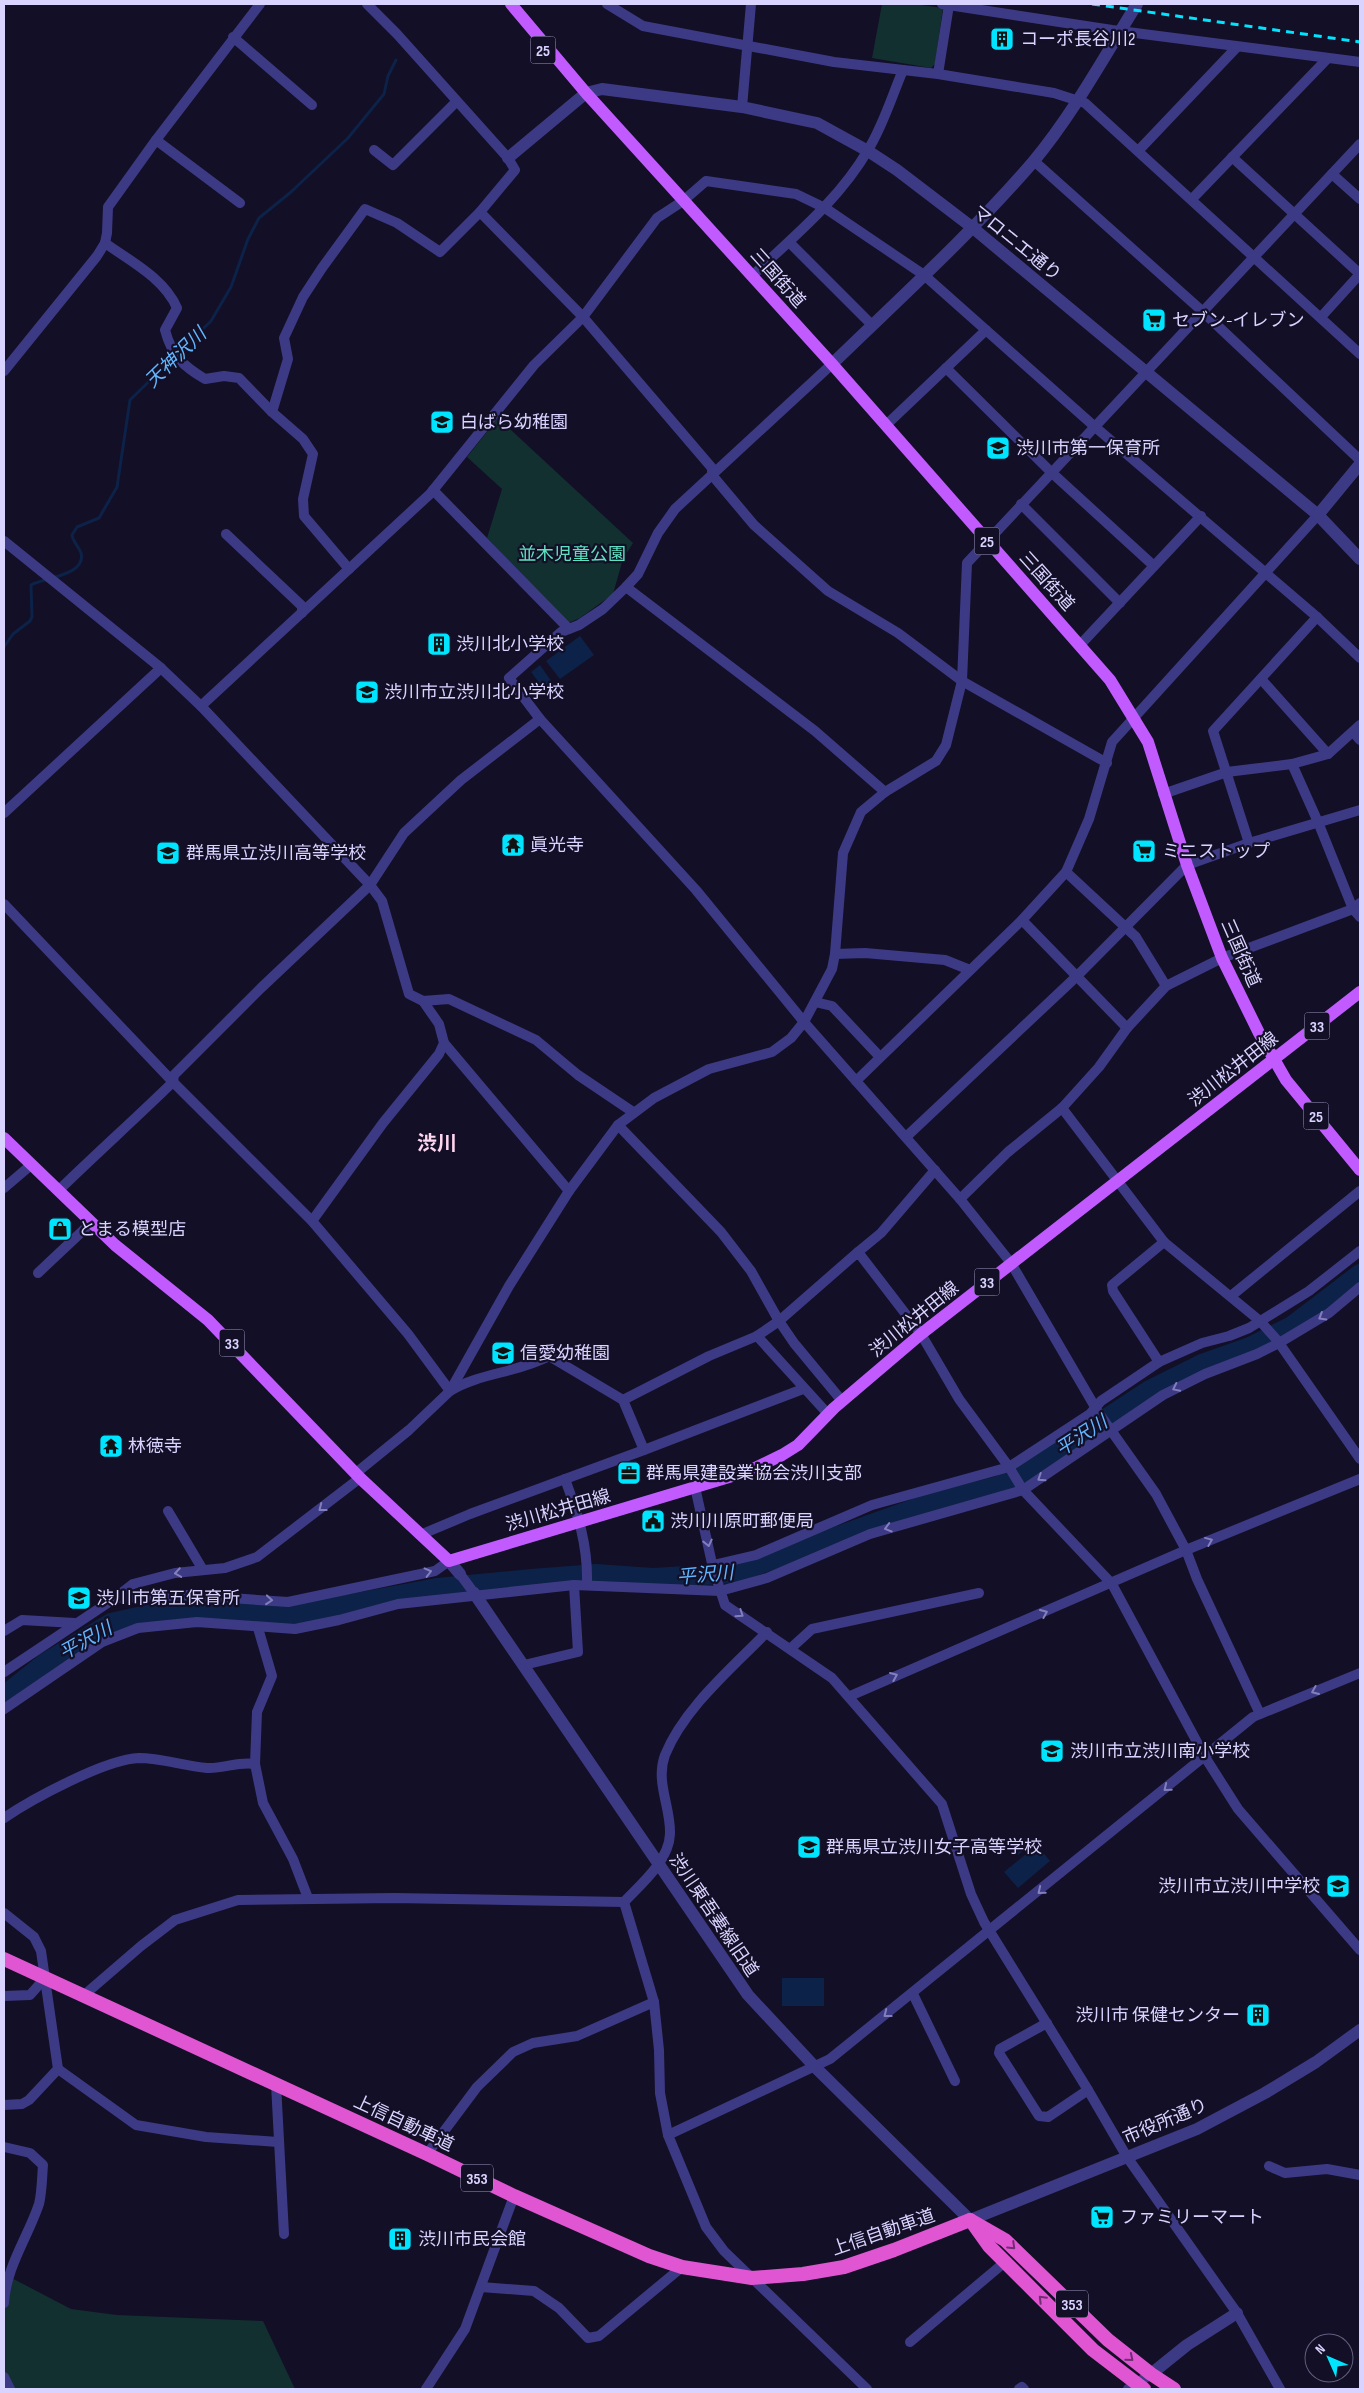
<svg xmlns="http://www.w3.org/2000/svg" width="1364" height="2393" viewBox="0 0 1364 2393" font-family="'Sofia Sans Condensed','Noto Sans JP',sans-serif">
<rect width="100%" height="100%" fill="#130f26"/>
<g fill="#12302f">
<path d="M 882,4 L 914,4 L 943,8 L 935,64 L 931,68 L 872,58 Z"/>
<path d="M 498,418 L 633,543 L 623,559 L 613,594 L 580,618 L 568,623 L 487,538 L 502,489 L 467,457 Z"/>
<path d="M 4,2274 L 71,2309 L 117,2315 L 263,2321 L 295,2389 L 4,2389 Z"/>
</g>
<g fill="#0c2248">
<path d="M 580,636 L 594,655 L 560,679 L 546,661 Z"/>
<path d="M 540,665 L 554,685 L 545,691 L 531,672 Z"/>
<path d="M 1029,1835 L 1034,1842 L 1018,1855 L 1013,1848 Z"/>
<path d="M 1037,1845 L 1050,1861 L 1018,1888 L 1004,1872 Z"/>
<rect x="782" y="1978" width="42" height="28"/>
</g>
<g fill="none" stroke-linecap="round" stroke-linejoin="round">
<path stroke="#0c2248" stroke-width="3" d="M 4,647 L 13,634 L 30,621 L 32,617 L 31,585 C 41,578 87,576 81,553 C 79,547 73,542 72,535 L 77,527 L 99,518 L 117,487 L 130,400 L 211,321 L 231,287 L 248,239 L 259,218 L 291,192 L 348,138 L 384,94 L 388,76 L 396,60"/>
<path stroke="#0c2248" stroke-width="20" d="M 4,1696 L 45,1663 L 111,1623 L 169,1610 L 223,1609 L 290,1615 L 437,1588 L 532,1579 L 596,1574 L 653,1578 L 735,1573 L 925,1505 L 998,1486 L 1026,1471 L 1148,1391 L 1202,1364 L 1250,1347 L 1292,1326 L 1360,1274"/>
<g stroke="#3d3a85" stroke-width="10">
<path d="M 607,4 L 643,26 L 834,62 L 938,74 L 1054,93 L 1085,103 L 1360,354"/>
<path d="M 942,4 L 1112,30 L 1360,62"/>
<path d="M 233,37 L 312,105"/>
<path d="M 938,74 L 949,5"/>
<path d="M 742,107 L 751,4"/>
<path d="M 156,140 L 240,203"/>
<path d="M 374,150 L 393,165 L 456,102"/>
<path d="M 1139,150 L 1237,47"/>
<path d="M 1232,157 L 1360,274"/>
<path d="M 1034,161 L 1202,311 L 1360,460"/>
<path d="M 1332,174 L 1360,199"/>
<path d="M 1192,199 L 1327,59"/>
<path d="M 480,212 L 583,317 L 712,468 L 712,475 L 754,525 L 828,591 L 898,633 L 962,681 L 1107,763"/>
<path d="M 789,242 L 872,325"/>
<path d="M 105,243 C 130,261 164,278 177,308 L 165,330 C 172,356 183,366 205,379 L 224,376 L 239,378 L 272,412"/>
<path d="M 752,276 C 793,237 839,200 868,150 C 883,126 892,96 903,70"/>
<path d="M 1321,317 L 1360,274"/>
<path d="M 832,364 L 675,509 L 658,533 L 638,574 L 626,587 L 603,609 L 579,625 L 561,632 L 509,678 L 540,719 L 696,890 L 804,1022 L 960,1199 L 1011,1263 L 1098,1412 L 1156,1494 L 1186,1550 L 1197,1579 L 1260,1714"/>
<path d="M 946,368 L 1051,472 L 1154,566"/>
<path d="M 4,371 L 97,256 L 105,243 L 107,233 L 108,207 L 156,140 L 260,4"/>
<path d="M 886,425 L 986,330"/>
<path d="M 433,490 L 569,629"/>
<path d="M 1021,504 L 1120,603"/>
<path d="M 226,534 L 302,606 L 302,613"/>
<path d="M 4,541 L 161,668 L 201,706 L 370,885 L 382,901 L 409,994 L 423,1001 L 449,999 L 536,1040 L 578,1075 L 633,1112"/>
<path d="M 349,569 L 304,516 L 303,499 L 313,454 L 303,439 L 272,412 L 288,359 L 284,338 L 303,297 L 322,268 L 365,209 L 397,223 L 440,252 L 480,212 L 515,170 L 508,158 L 397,34 L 367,4"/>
<path d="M 626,587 L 815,731 L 885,792"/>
<path d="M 1080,645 L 1201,516"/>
<path d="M 1261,679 L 1328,754"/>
<path d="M 201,706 L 430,494 L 534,365 L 583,317 L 657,218 L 683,201 L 706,181 L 796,194 L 825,208 L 924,275 L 1094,426 L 1317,617 L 1360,658"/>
<path d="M 1353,732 L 1360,740"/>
<path d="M 1292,764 L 1318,822 L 1353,909 L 1360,903"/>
<path d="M 1163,794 L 1227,772 L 1292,764 L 1328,754 L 1360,725"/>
<path d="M 4,813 L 161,668"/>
<path d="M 1249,843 L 1213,731 L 1317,617"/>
<path d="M 1066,872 L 1136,937 L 1166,986"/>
<path d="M 4,904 L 173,1082 L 312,1221 L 408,1334 L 450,1391 C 479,1373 517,1373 549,1356 L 623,1400 L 644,1450"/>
<path d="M 1022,920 L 1127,1028"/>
<path d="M 835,954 L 865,953 L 945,960 L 970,970"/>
<path d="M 815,1002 L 832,1006 L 880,1057"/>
<path d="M 444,1043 L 569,1191"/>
<path d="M 856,1081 L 1022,920 L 1066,872 L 1089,819 L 1112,742 L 1318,515"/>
<path d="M 1062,1108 L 1164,1242 L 1260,1321 L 1277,1340 L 1360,1459"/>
<path d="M 618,1125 L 721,1232 L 751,1271 L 779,1321 L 794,1343 L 842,1401"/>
<path d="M 906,1137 L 1077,976 L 1187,865 L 1249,843 L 1360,810"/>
<path d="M 4,1188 L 31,1165"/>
<path d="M 58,1191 C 96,1154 135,1119 173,1082 L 174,1075 L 261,988 L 370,885 L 404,833 L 461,780 L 540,719"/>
<path d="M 960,1199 L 1008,1152 L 1062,1108 L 1099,1067 L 1127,1028 L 1166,986 L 1222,958 L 1353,909 L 1360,917"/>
<path d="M 312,1221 L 383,1123 L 439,1054 L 444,1043 L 439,1024 L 423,1001"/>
<path d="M 858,1252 L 881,1233 L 935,1170"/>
<path d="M 38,1273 L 91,1223"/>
<path d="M 1231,1296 L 1360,1191"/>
<path d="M 757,1336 L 828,1414"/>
<path d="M 1159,1362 L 1113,1291 L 1112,1285 L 1164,1242"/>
<path d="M 623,1400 L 709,1356 L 757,1336 L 779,1321 L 858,1252 L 921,1334 L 959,1399 L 1009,1467 L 1023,1490 L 1112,1584 L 1205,1757 L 1238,1809 L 1360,1950"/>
<path d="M 356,1473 L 409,1430 L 450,1391 L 509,1286 L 569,1191 L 618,1125 L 654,1098 L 709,1069 L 772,1052 L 791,1038 L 804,1022 L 832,969 L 835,954 L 843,853 L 861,812 L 885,792 L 936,761 L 946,745 L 962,681 L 967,563 L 1360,144"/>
<path d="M 565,1479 C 578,1514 588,1546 587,1583"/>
<path d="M 695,1487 L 713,1568 L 725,1605 L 832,1678 L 942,1804 L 971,1894 L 984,1922 L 1088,2090 L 1127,2157 L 1237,2313 L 1280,2389"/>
<path d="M 168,1511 L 203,1570"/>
<path d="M 420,1535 L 470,1514 L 644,1450 L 803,1389"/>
<path d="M 713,1565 L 756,1555 L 872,1505 L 1009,1467 L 1090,1414 L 1101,1401 L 1159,1362 L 1202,1343 L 1229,1336 L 1249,1328 L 1309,1291 L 1360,1251"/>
<path d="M 460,1574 L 474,1593"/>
<path d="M 115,1598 L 186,1595 L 288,1602 L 435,1571 L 449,1561"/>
<path d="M 4,1631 L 22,1620 L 75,1623"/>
<path d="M 790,1649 L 812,1629 L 979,1593"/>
<path d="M 524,1665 L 578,1652 L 574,1585"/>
<path d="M 4,1672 L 115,1598 L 133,1584 L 175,1573 L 225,1568 L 257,1557 L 360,1478"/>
<path d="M 850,1696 L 1186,1550 L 1360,1479"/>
<path d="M 4,1709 L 102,1642 L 138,1628 L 197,1622 L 295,1629 L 339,1620 L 398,1604 L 574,1585 L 720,1591 L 767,1578 L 870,1534 L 1023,1490 L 1163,1395 L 1205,1374 L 1257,1354 L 1279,1343 L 1329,1313 L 1360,1287"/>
<path d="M 255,1764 L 257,1712 L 272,1676 L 258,1628"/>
<path d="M 4,1818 C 32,1799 106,1759 139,1758 C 161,1758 184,1766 207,1768 C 224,1769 238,1761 255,1764 L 263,1803 L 293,1859 L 308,1898"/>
<path d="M 624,1902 L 654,2002 L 659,2050 L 660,2093 L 668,2135 L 706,2227 L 724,2251 L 867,2389"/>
<path d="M 4,1913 L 34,1937 L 41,1951 L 58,2069 L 29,2100 L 22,2104 L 4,2105"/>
<path d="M 913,1994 L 955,2081"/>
<path d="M 4,1996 L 30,1995 L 45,1978"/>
<path d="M 83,1996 L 141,1946 L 175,1920 L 238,1900 L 394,1898 L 624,1902 C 641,1884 669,1861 670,1834 C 671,1807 655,1782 665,1755 C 684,1708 732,1668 767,1632"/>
<path d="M 1047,2023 L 1000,2049 L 999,2053 L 1039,2116 L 1048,2117 L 1088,2090"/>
<path d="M 58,2069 L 136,2125 L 206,2137 L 278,2142"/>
<path d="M 276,2084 L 284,2234"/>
<path d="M 668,2135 L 830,2059 L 1253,1717 L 1360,1673"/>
<path d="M 4,2147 L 30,2153 L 43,2165 C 42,2177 42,2192 39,2204 C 28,2237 6,2267 4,2303"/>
<path d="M 427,2154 L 477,2087 L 513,2052 L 533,2043 L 577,2036 L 654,2002"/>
<path d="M 1269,2166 L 1285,2173 L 1327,2169 L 1360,2175"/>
<path d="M 481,2287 L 534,2291 L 559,2308 L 588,2338 L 599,2336 L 682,2267"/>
<path d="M 910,2342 L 1005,2262"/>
<path d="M 4,2377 L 10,2389"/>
<path d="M 426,2389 L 465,2329 L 514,2196"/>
<path d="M 1019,2389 L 1022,2387 L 1024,2389"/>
<path d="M 1128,2389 L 1151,2374"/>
</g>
<g stroke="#3d3a85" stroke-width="12">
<path d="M 508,158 L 586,93 L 602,89 L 742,107 L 817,123 L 868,151 L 897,170 L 973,228 L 1318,515 L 1360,559"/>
<path d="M 832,364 C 900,298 971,234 1033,162 C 1073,114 1104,57 1137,4"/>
<path d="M 1318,515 L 1360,464"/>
<path d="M 449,1561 L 460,1574"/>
<path d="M 474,1593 L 748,1995 L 815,2067 L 970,2220 L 1197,2129 L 1265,2093 L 1316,2062 L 1360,2030"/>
<path d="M 1151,2374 L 1187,2345 L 1237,2313"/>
</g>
<g stroke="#c25bff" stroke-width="12">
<path d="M 511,4 L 586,93 L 832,364 L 1110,680 L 1148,742 L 1187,865 L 1222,958 L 1259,1033 L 1286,1080 L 1360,1170"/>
<path d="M 4,1138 L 115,1245 L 208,1320 L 360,1478 L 449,1561 L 749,1471 L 782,1455 L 798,1445 L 834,1408 L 921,1334 L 1360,992"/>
</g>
<g stroke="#e055d1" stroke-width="14">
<path d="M 4,1959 L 427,2154 L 514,2196 L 649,2256 L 682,2267 L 752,2278 L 803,2274 L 844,2267 L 894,2250 L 970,2220"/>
<path d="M 970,2220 L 1005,2240 L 1108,2340 L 1151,2374 L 1174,2389"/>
<path d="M 974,2225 L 989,2246 L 1093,2350 L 1144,2389"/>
</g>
<path stroke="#00e5ff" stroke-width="3" stroke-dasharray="8 6" stroke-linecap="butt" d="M 1092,4 L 1360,42"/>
</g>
<defs><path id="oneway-chevron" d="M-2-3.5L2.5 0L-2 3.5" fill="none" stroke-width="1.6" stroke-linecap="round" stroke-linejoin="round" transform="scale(1.25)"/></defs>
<g stroke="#837fbc">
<use href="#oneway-chevron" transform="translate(1322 1317) rotate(149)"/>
<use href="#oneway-chevron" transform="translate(1176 1388) rotate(154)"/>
<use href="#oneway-chevron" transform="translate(1041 1478) rotate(147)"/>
<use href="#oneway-chevron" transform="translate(322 1508) rotate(142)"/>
<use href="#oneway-chevron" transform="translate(888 1528) rotate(164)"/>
<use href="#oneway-chevron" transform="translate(1209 1541) rotate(-22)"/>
<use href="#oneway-chevron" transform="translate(708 1543) rotate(77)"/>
<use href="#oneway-chevron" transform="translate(428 1572) rotate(-14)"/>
<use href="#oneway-chevron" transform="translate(178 1573) rotate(171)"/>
<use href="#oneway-chevron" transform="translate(269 1600) rotate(5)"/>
<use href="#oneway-chevron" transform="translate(1044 1613) rotate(-23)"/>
<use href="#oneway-chevron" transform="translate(740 1614) rotate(34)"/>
<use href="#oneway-chevron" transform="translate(894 1676) rotate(-23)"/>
<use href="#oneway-chevron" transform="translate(1315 1691) rotate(157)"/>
<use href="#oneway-chevron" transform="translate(1167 1788) rotate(141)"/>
<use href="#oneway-chevron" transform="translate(1041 1891) rotate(141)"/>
<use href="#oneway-chevron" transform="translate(887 2014) rotate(142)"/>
</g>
<g stroke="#6f2e73">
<use href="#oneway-chevron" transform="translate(1012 2246) rotate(44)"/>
<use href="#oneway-chevron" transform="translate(1042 2299) rotate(-135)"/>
<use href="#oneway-chevron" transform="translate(1130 2358) rotate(40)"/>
</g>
<defs>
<g id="building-square" transform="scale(1.25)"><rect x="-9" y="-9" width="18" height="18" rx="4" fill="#00e5ff" stroke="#130f26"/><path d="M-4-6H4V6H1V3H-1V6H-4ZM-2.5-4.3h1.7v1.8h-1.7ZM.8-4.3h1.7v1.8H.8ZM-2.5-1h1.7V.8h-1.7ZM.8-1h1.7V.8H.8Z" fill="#111"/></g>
<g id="supermarket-square" transform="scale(1.25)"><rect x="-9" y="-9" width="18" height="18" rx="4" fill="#00e5ff" stroke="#130f26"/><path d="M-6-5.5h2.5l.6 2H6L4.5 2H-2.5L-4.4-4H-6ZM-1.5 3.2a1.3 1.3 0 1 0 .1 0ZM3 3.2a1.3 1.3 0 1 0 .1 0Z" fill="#111"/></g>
<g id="school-square" transform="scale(1.25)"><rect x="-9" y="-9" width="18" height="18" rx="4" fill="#00e5ff" stroke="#130f26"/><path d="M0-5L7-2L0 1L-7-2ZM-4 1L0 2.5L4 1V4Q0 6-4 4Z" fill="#111"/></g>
<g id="temple-square" transform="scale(1.25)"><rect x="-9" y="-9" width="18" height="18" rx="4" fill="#00e5ff" stroke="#130f26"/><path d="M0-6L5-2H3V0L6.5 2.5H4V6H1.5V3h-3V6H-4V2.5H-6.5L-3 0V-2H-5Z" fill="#111"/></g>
<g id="shop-square" transform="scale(1.25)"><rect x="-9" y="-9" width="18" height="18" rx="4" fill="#00e5ff" stroke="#130f26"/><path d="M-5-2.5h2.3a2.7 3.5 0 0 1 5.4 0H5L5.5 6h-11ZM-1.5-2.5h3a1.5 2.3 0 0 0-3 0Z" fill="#111"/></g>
<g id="office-square" transform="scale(1.25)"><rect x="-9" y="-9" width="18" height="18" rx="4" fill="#00e5ff" stroke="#130f26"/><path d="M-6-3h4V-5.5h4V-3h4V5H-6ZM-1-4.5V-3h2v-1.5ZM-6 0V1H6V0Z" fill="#111"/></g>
<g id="civic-square" transform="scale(1.25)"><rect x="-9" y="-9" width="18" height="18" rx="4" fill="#00e5ff" stroke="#130f26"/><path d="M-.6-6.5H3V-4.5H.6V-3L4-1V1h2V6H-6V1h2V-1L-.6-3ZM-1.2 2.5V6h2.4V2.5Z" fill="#111"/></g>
</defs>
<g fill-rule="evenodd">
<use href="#building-square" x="1002" y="39"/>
<use href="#supermarket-square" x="1154" y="320"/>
<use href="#school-square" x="442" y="422"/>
<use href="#school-square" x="998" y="448"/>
<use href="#building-square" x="439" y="644"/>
<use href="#school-square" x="367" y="692"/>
<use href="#temple-square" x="513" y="845"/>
<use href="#supermarket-square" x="1144" y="851"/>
<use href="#school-square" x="168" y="853"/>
<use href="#shop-square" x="60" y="1229"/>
<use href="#school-square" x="503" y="1353"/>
<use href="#temple-square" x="111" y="1446"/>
<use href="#office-square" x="629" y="1473"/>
<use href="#civic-square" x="653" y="1521"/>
<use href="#school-square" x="79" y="1598"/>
<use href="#school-square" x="1052" y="1751"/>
<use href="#school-square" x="809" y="1847"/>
<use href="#school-square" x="1338" y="1886"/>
<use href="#building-square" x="1258" y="2015"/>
<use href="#supermarket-square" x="1102" y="2217"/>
<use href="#building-square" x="400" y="2239"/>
</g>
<g text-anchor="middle" stroke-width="4.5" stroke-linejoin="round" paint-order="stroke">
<g fill="#130f26" stroke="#9e99be" stroke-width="1">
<rect x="530.5" y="36.5" width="25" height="27" rx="4"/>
<rect x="974.5" y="527.5" width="25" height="27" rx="4"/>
<rect x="1304.5" y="1012.5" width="25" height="27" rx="4"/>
<rect x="1303.5" y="1102.5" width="25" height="27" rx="4"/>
<rect x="974.5" y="1268.5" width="25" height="27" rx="4"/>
<rect x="219.5" y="1329.5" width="25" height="27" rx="4"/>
<rect x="461" y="2164.5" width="32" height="27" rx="4"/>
<rect x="1056" y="2290.5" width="32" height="27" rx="4"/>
</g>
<g font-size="16" font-weight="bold" fill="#d9d4ff">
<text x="543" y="56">25</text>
<text x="987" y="547">25</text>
<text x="1317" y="1032">33</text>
<text x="1316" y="1122">25</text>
<text x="987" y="1288">33</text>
<text x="232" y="1349">33</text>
<text x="477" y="2184">353</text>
<text x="1072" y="2310">353</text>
</g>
<g font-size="18" fill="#d9d4ff" stroke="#130f26" text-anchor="start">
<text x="1020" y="45">コーポ長谷川2</text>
<text x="1172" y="326">セブン-イレブン</text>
<text x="460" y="428">白ばら幼稚園</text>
<text x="1016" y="454">渋川市第一保育所</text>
<text x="456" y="650">渋川北小学校</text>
<text x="384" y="698">渋川市立渋川北小学校</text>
<text x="530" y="851">眞光寺</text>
<text x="1162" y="857">ミニストップ</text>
<text x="186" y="859">群馬県立渋川高等学校</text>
<text x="78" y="1235">とまる模型店</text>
<text x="520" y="1359">信愛幼稚園</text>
<text x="128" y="1452">林徳寺</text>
<text x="646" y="1479">群馬県建設業協会渋川支部</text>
<text x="670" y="1527">渋川川原町郵便局</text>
<text x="96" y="1604">渋川市第五保育所</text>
<text x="1070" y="1757">渋川市立渋川南小学校</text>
<text x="826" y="1853">群馬県立渋川女子高等学校</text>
<text x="1320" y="1892" text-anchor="end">渋川市立渋川中学校</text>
<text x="1240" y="2021" text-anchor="end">渋川市 保健センター</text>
<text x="1120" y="2223">ファミリーマート</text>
<text x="418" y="2245">渋川市民会館</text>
</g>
<g font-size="18" fill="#d9d4ff" stroke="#130f26">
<text transform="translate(1017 243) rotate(39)" y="6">マロニエ通り</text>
<text transform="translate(778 278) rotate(48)" y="6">三国街道</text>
<text transform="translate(1047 581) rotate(48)" y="6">三国街道</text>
<text transform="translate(1241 953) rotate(66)" y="6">三国街道</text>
<text transform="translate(1233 1069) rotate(-38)" y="6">渋川松井田線</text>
<text transform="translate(914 1319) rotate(-39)" y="6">渋川松井田線</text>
<text transform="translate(558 1510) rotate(-16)" y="6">渋川松井田線</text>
<text transform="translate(714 1915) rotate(56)" y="6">渋川東吾妻線旧道</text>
<text transform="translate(1165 2121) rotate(-23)" y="6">市役所通り</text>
<text transform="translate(404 2123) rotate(25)" y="6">上信自動車道</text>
<text transform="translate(883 2232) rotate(-19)" y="6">上信自動車道</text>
</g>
<g font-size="18" fill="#5fe0c0" stroke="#130f26">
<text x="572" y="560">並木児童公園</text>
</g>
<g font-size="19" font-style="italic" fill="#62b6ff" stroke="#130f26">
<text transform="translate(175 357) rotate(-44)" y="7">天神沢川</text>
<text transform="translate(1081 1435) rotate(-33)" y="7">平沢川</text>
<text transform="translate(705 1574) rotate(-5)" y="7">平沢川</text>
<text transform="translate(85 1640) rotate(-29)" y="7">平沢川</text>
</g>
<g font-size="20" font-weight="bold" fill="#ffd6f0" stroke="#130f26">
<text x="437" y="1150">渋川</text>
</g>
</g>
<rect width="1364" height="2393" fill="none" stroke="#d9d4ff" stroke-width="10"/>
<g transform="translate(1329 2358) rotate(315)"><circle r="24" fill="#130f26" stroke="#625e7d"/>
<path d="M0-4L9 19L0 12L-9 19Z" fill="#00e5ff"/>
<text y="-8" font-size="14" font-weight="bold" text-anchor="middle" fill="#d9d4ff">N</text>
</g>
</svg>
